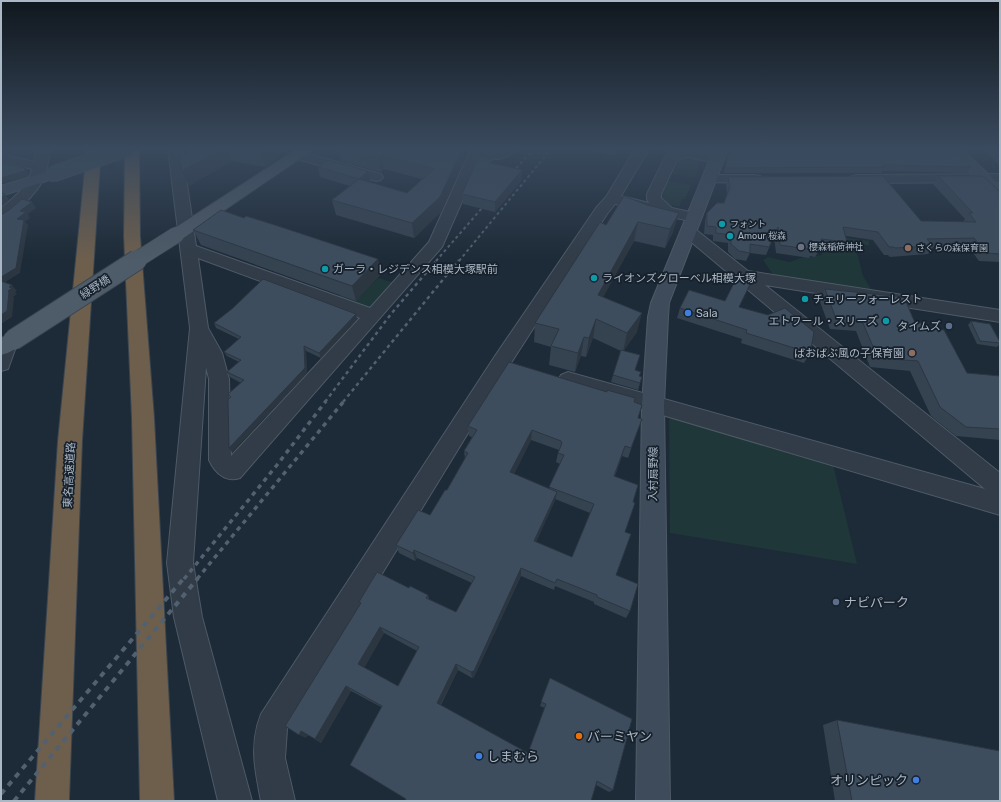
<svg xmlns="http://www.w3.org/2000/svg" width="1001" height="802" viewBox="0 0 1001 802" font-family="Rubik,'Noto Sans JP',sans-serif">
<rect width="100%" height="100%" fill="#1d2a37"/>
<g fill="#1f3738">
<path d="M 688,156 L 701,160 L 695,178 L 670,173 L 677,159 Z"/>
<path d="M 666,180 L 691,185 L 685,199 L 682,199 L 679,207 L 661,202 L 660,194 Z"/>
<path d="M 834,236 L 869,241 L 869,245 L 856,246 L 855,251 L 858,256 L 863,276 L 871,289 L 863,293 L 774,276 L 763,260 L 768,257 L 790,262 L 800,258 L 822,255 L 822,251 L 817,247 Z"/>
<path d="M 378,278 L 395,283 L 371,310 L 337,298 L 345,290 L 361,296 Z"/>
<path d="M 673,417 L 833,464 L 857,564 L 670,533 L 669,420 Z"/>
</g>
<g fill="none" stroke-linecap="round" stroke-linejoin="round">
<g stroke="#4e5a66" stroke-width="2">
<g id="street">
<path d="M 36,149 L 50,149 C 48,158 48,172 43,180 C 37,192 14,217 1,221 L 1,208 C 14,198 28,186 32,169 L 1,162 L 1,154 L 34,162 Z"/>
<path d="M 168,149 L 182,149 L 196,246 L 370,308 L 429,242 L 471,149 L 494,151 L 516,149 C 509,160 493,160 481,158 L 442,247 L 240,478 C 226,483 215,473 209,460 L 209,379 L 206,367 L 193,563 L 202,617 L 252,801 L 218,801 L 174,617 L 167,563 L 190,328 ZM 198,258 L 360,318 L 231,456 L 229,379 L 222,353 L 208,328 Z"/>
<path d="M 635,149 L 649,149 L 621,196 L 649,203 L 647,199 L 647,194 L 665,157 L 669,154 L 667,151 L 669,149 L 689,149 L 722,156 L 724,159 L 722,162 L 717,163 L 687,157 L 677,160 L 661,194 L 661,198 L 672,208 L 699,214 L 702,217 L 699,220 L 694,222 L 615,204 L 607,214 L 509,366 L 287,729 L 285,758 L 295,801 L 261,801 C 255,771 249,744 261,714 L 495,356 L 596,208 L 606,197 Z"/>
<path d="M 298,151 L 381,174 L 383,177 L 381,180 L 376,181 L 293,158 L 291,155 L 293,152 Z"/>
<path d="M 1000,174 L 1000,182 L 857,183 L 852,182 L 850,179 L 852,176 L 857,175 Z"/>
<path d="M 709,175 L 755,175 L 760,176 L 762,179 L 760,182 L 755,183 L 704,182 L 702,179 L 704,176 Z"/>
<path d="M 689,227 L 695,229 L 748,271 L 1000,310 L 1000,322 L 765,285 L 1000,473 L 1000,515 L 561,385 L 558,380 L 561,375 L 568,372 L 985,489 L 683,235 L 681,232 L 683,229 Z"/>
<path d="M 7,337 L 14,339 L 17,344 L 8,369 L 1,371 L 1,339 Z"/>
</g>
</g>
<g stroke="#4e5a66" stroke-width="2">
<g id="secondary">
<path d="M 714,149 L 728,149 L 669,303 L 668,317 L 664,405 L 670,801 L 636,801 L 642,405 L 648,317 L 651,303 Z"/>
<path d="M 946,149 L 961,149 L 1000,185 L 1000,198 L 995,196 Z"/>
<path d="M 53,170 L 58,171 L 60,174 L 58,177 L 1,196 L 1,186 Z"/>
</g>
</g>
<g stroke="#3a4551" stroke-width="2">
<g id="primary">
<path d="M 297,149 L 314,149 L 182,239 L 176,240 L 170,239 L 168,235 L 170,231 Z"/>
<path d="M 13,333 L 20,335 L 23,340 C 18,348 10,353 1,355 L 1,338 Z"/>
</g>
</g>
<g stroke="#39444f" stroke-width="2">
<g id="highway">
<path d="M 87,149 L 101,149 L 82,441 L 69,801 L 35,801 L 58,441 Z"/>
<path d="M 125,149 L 139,149 L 140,236 L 154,418 L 174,801 L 140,801 L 132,418 L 124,236 Z"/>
</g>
</g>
<use href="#street" fill="#313c48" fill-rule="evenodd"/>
<use href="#secondary" fill="#3e4b5b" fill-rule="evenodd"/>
<use href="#primary" fill="#4e5b68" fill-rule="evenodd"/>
<use href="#highway" fill="#6e5f4d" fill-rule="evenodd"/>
<g stroke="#52606f" stroke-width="2" stroke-dasharray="3 3" stroke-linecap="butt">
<path d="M 508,177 L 534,149"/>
<path d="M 436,261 L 489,200"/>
<path d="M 459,261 L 551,149"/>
</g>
<g stroke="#52606f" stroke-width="2.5" stroke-dasharray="3.5 3.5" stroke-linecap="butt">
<path d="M 325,402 L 391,314 L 437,260"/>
<path d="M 343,402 L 459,260"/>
</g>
<g stroke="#52606f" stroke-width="3.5" stroke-dasharray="4.5 4.5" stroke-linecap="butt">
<path d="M 184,579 L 277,465 L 326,401"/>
<path d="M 197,579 L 344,401"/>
</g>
<g stroke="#52606f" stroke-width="4" stroke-dasharray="5.5 5.5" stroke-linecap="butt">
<path d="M 1,794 L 184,578"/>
<path d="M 14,801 L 198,578"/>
</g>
<g stroke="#4e5a66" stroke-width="17" stroke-linecap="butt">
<path id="secondary-bridge" d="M 53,174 L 126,149"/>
</g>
<g stroke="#3a4551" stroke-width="17" stroke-linecap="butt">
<path id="primary-bridge-far1" d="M 135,261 L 176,235"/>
</g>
<g stroke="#3a4551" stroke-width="22" stroke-linecap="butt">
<path id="primary-bridge" d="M 13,340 L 137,260"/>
</g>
<use href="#secondary-bridge" stroke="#3e4b5b" stroke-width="16"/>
<use href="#primary-bridge-far1" stroke="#4e5b68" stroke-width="16"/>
<use href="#primary-bridge" stroke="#4e5b68" stroke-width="20"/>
</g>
<g fill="#354250" fill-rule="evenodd">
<path d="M 1,149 L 12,149 L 5,154 L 1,153 Z"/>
<path d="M 192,149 L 290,149 L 287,151 L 284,151 L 266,167 L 232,161 L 189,186 L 182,171 Z"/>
<path d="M 338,149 L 463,149 L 464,161 L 441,212 L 414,238 L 336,215 L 332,200 L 350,186 L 320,177 L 318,167 L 368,171 L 370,181 L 370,182 L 407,193 L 422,179 L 384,169 L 381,172 L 341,161 Z"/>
<path d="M 592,149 L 618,149 L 614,156 L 591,151 Z"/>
<path d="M 730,149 L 971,167 L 967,173 L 883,171 L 881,173 L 724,173 L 724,171 Z"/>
<path d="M 988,149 L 1000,149 L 1000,166 L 986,152 Z"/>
<path d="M 493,164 L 522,180 L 495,212 L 463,204 L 462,194 Z"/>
<path d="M 938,176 L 1000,192 L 1000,262 L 979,261 L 968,246 L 933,247 L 928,254 L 890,257 L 888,255 L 884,255 L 873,240 L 846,236 L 847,242 L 843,250 L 819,247 L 820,249 L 815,257 L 810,256 L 809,258 L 776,253 L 774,236 L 766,255 L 750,253 L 746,261 L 735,259 L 728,252 L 728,243 L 713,241 L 713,235 L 704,234 L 705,221 L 707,213 L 724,203 L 727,195 L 726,184 L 728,177 L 921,221 L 963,222 L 965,219 L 933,184 Z"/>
<path d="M 647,205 L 673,232 L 665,248 L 634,241 L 603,297 L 637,332 L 624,350 L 639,376 L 642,377 L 638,390 L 611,382 L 613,375 L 621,351 L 593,338 L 586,357 L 581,356 L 575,372 L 549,365 L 551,347 L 534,342 L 535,323 L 606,225 Z"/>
<path d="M 244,218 L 378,259 L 381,274 L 356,301 L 201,245 L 193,230 Z"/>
<path d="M 825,289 L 915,323 L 928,328 L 967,373 L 1000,376 L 1000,440 L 956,436 L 931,416 L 910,371 L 870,367 L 856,331 L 830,329 L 819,299 Z"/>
<path d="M 747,290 L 739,307 L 810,353 L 804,363 L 741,343 L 742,339 L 677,318 L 680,308 L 725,301 Z"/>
<path d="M 357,319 L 321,358 L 306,351 L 307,373 L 232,452 L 231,397 L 241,383 L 230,377 L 227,372 L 239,362 L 227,356 L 224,352 L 239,339 L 216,328 L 214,323 Z"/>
<path d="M 971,321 L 1000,342 L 1000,344 L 997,347 L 977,344 L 968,325 Z"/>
<path d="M 634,402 L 638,418 L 638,429 L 628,458 L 622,456 L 615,476 L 633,502 L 625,532 L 616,575 L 630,611 L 626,618 L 594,604 L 594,602 L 555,586 L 554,590 L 521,576 L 474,677 L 472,678 L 458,670 L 441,705 L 528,753 L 545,708 L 540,706 L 550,678 L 613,790 L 609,792 L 596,785 L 406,799 L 381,707 L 351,691 L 321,743 L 308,735 L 306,738 L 360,604 L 359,602 L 409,588 L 428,595 L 429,599 L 456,612 L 472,583 L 417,558 L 415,561 L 399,553 L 396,545 L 430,515 L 447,490 L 465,459 L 464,451 L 472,437 L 469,436 L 468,426 ZM 531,440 L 559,450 L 558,453 L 556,462 L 560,464 L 549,489 L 514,474 ZM 555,499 L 590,513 L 572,557 L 536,542 ZM 384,633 L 417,651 L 398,686 L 364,668 Z"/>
<path d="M 837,720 L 1000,801 L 835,801 L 823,725 Z"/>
</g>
<g fill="#2b3641">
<path d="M 2,149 L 12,149 L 5,154 Z"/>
<path d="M 222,149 L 228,149 L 232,161 L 189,186 L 182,171 Z"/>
<path d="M 265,149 L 283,149 L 284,151 L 266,167 L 261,153 Z"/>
<path d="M 462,149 L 463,149 L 464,161 L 441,212 L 414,238 L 412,223 Z"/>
<path d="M 615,149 L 618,149 L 614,156 Z"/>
<path d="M 382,155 L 384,169 L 381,172 L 378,158 Z"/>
<path d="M 25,168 L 29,174 L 28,176 L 1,184 L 1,178 Z"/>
<path d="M 522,170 L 522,180 L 495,212 L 495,202 Z"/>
<path d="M 368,171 L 370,181 L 361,189 L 359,179 Z"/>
<path d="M 5,194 L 9,200 L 1,207 L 1,198 Z"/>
<path d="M 32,202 L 36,208 L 28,214 L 30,218 L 25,222 L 28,225 L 20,273 L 2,284 L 1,283 L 1,277 L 20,211 Z"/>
<path d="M 679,213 L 673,232 L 665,248 L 670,229 Z"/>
<path d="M 638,222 L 634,241 L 594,314 L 598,295 Z"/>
<path d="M 378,259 L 381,274 L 356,301 L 352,286 Z"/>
<path d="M 12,285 L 17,291 L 15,292 L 17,294 L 13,297 L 14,298 L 12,317 L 1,324 L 1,315 L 9,287 Z"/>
<path d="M 642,313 L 637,332 L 623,352 L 627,333 Z"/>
<path d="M 356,314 L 357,319 L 321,358 L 319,353 Z"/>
<path d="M 596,319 L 593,338 L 586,357 L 589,338 Z"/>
<path d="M 584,337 L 581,356 L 575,372 L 578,353 Z"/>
<path d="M 304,346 L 306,351 L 307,373 L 232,452 L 229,448 Z"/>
<path d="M 532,430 L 531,440 L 510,482 L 510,472 Z"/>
<path d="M 625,446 L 622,456 L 611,485 L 614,476 Z"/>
<path d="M 557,492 L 555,501 L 533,549 L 534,541 Z"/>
<path d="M 414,550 L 417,558 L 415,561 L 413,553 Z"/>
<path d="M 521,568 L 521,576 L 474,677 L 472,678 L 471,672 Z"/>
<path d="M 380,627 L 384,633 L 363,670 L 358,664 Z"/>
<path d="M 456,664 L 458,670 L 439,707 L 437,703 Z"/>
<path d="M 346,686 L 351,691 L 321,743 L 315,739 Z"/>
<path d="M 301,731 L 308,735 L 306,738 L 299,735 Z"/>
</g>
<g fill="#3e4d5d" stroke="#2b3641" fill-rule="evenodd">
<path d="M 192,149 L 222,149 L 182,171 L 180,160 Z"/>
<path d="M 239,149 L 265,149 L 261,153 Z"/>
<path d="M 346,149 L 462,149 L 440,197 L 412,223 L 332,200 L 359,179 L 407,193 L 434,169 L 382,155 L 378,158 Z"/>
<path d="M 730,149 L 953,149 L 971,167 L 883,165 L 885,167 L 726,168 L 726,165 Z"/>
<path d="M 994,149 L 1000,149 L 1000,155 Z"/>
<path d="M 479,156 L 493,160 L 490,163 L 522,170 L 495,202 L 462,194 Z"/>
<path d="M 328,160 L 368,171 L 359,179 L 318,167 Z"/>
<path d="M 1,163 L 25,168 L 24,171 L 1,178 Z"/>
<path d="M 883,176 L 921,221 L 976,222 L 969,213 L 973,213 L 938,176 L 983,176 L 1000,192 L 1000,254 L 986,253 L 974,238 L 927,239 L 933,246 L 895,248 L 894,247 L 889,247 L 878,232 L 843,227 L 847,242 L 821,239 L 822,242 L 818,242 L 820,249 L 813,248 L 813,250 L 780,245 L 778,227 L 769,247 L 750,244 L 750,253 L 739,251 L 731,244 L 731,235 L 716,233 L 716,227 L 707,226 L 707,213 L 717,203 L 724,203 L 730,187 L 728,177 Z"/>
<path d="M 1,193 L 5,194 L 1,198 Z"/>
<path d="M 624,196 L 647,205 L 679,213 L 670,229 L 638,222 L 598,295 L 642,313 L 627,333 L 596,319 L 589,338 L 584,337 L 578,353 L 551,346 L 559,329 L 535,323 L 600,222 L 606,225 Z"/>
<path d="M 22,199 L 32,202 L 20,211 L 26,212 L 17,219 L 24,220 L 16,268 L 1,277 L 1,215 L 9,210 Z"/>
<path d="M 221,210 L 244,218 L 246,216 L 275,225 L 378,259 L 352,286 L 193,230 Z"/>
<path d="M 740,271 L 752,280 L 739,307 L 768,315 L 785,308 L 814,332 L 810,353 L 746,333 L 747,330 L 680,308 L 689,290 L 725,301 Z"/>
<path d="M 263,279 L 356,314 L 319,353 L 304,346 L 305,368 L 229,448 L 228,399 L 231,397 L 228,394 L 244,380 L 227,372 L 241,360 L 224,352 L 241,337 L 214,323 L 233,308 Z"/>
<path d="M 1,281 L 12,285 L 9,287 L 12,288 L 8,291 L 9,292 L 7,311 L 1,315 Z"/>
<path d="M 825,289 L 904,297 L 915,323 L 925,323 L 928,328 L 944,330 L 967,373 L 1000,376 L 1000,429 L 966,427 L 940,407 L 918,361 L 878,358 L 862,321 L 836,319 Z"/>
<path d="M 971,321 L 990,324 L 1000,342 L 1000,343 L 980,341 Z"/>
<path d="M 621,350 L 640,355 L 635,370 L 641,372 L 639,376 L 642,377 L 640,383 L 613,375 Z"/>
<path d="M 509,362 L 607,392 L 607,390 L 635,398 L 634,402 L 642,405 L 638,418 L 642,419 L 631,448 L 625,446 L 614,476 L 638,485 L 633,502 L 635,503 L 625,532 L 631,534 L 616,575 L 638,584 L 630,611 L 597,597 L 597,595 L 557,579 L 555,583 L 521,568 L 474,671 L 471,672 L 456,664 L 437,703 L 528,753 L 546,704 L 541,702 L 550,678 L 632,719 L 613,790 L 597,781 L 591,801 L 405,801 L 406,799 L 350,765 L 382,706 L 346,686 L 315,739 L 301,731 L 299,735 L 285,726 L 361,603 L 359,602 L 377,572 L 409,588 L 410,586 L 428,595 L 426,598 L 456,612 L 475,577 L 414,550 L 413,553 L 396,545 L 418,510 L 430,515 L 445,490 L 447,490 L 468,453 L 464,451 L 477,430 L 468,426 ZM 532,430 L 561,441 L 562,443 L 558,453 L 564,455 L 549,487 L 594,504 L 572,557 L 534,541 L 557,492 L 510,472 ZM 380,627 L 419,647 L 398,686 L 358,664 Z"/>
<path d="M 837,720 L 1000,751 L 1000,801 L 852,801 Z"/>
</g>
<linearGradient id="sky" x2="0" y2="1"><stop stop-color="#10171e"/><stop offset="0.57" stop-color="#3a4a5e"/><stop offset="1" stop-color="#3a4a5e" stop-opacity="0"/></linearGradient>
<rect width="1001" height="261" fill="url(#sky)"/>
<g fill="#0f9aa8" stroke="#17212c" stroke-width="1.5">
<circle cx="722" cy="224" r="4"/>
<circle cx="730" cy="236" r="4"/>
<circle cx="325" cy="269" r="4"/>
<circle cx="594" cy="278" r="4"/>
<circle cx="805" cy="299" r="4"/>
<circle cx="886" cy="321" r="4"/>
</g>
<circle fill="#6b7280" stroke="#17212c" stroke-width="1.5" cx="801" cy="247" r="4"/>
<g fill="#8d6e63" stroke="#17212c" stroke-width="1.5">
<circle cx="908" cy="248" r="4"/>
<circle cx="912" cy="353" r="4"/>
</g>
<g fill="#3f7fe0" stroke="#17212c" stroke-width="1.5">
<circle cx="688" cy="313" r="4"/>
<circle cx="479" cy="756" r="4"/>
<circle cx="916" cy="780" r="4"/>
</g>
<g fill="#5c6f8a" stroke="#17212c" stroke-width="1.5">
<circle cx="949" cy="326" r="4"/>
<circle cx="836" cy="602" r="4"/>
</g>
<circle fill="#e8710a" stroke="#17212c" stroke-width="1.5" cx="579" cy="736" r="4"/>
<g text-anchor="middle" stroke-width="3.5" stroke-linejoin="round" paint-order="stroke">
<g font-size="9" fill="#aab7c5" stroke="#17212c" text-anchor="start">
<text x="730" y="227">フォント</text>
<text x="738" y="239">Amour 桜森</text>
<text x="809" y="250">櫻森稲荷神社</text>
<text x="916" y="251">さくらの森保育園</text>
</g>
<g font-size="11" fill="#aab7c5" stroke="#17212c" text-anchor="start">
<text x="333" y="273">ガーラ・レジデンス相模大塚駅前</text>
<text x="602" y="282">ライオンズグローベル相模大塚</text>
<text x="813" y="303">チェリーフォーレスト</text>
<text x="696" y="317">Sala</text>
<text x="878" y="325" text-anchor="end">エトワール・スリーズ</text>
<text x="941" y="330" text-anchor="end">タイムズ</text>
<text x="904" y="357" text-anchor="end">ばおばぶ風の子保育園</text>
</g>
<g font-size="11" fill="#aab7c5" stroke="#17212c">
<text transform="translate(95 287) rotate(-33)" y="4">緑野橋</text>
<text transform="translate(653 474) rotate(-90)" y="4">入村扇野線</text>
<text transform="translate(69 475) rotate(-87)" y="4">東名高速道路</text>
</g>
<g font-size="13" fill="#aab7c5" stroke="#17212c" text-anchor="start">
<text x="844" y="607">ナビパーク</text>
<text x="587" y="741">バーミヤン</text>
<text x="487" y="761">しまむら</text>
<text x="908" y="785" text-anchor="end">オリンピック</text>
</g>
</g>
<rect width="1001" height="802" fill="none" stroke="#aab7c5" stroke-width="4"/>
</svg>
